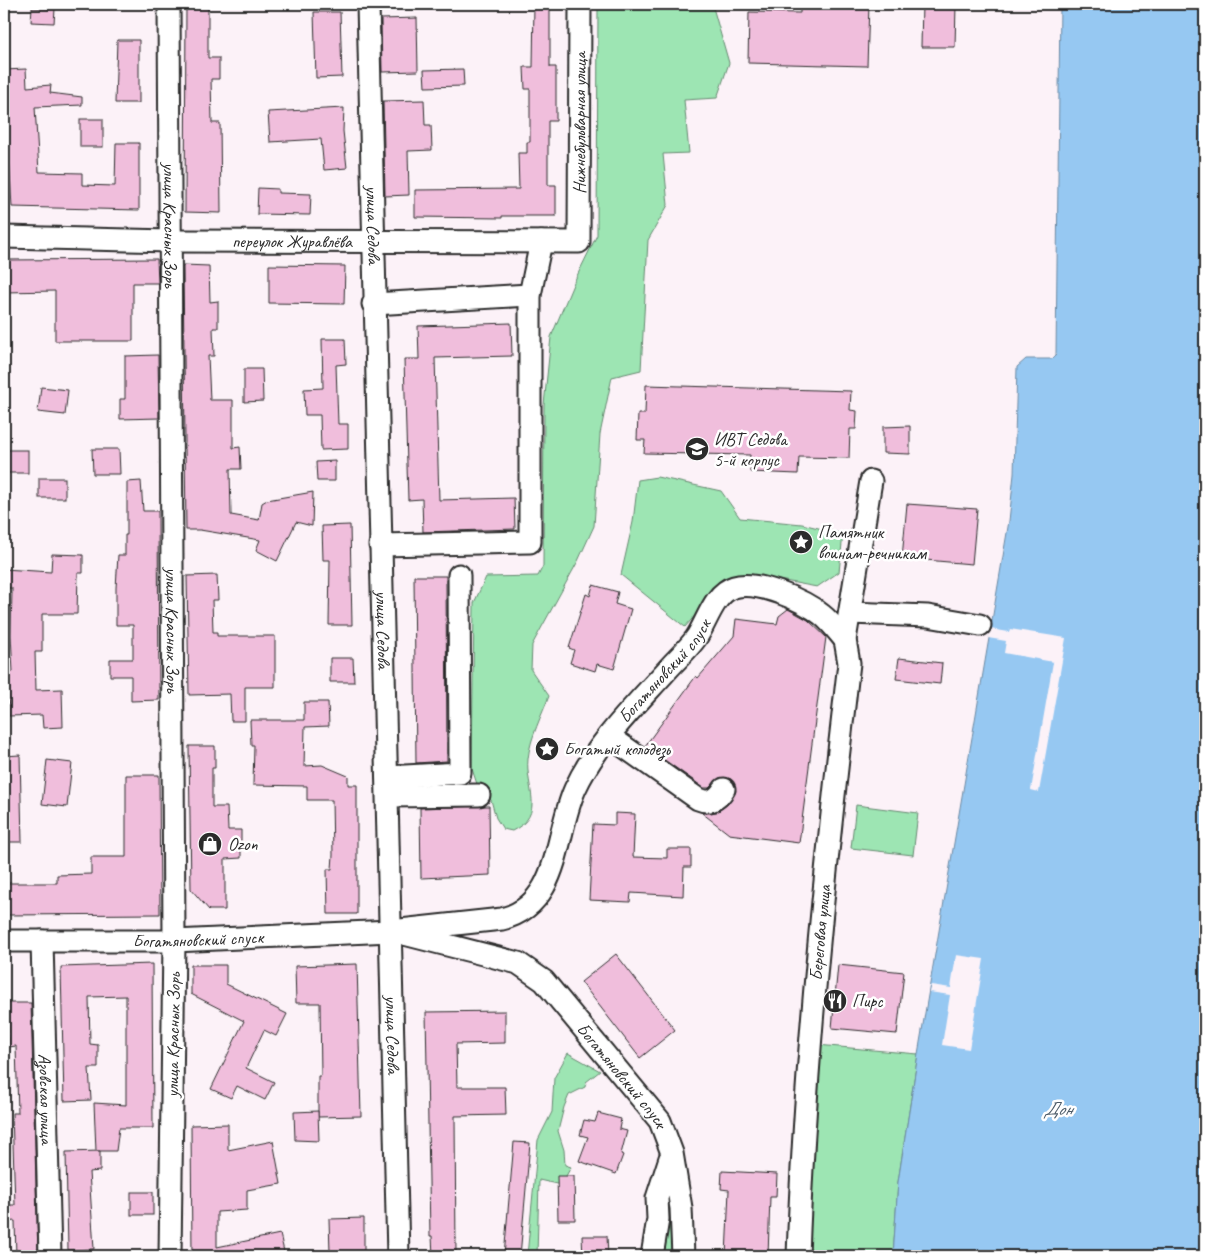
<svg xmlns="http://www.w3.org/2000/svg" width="1209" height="1260" viewBox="0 0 1209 1260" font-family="Caveat,sans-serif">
<rect width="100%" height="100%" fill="#fcf2f8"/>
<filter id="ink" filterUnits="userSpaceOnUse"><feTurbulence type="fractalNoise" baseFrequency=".02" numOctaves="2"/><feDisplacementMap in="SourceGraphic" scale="10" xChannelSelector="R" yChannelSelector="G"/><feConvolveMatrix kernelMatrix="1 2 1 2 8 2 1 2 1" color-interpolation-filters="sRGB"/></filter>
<g filter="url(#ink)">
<g fill="#9de5b3" stroke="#64886f">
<path d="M 598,4 L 712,4 L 729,63 L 717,98 L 684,100 L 689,153 L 663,154 L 668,205 L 648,240 L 641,370 L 612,377 L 600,434 L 594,526 L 578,561 L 532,645 L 531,670 L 549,696 C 542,715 530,738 528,759 C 525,788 547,814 512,831 L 503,829 L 496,818 L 491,800 L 478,787 L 472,769 L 474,603 L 486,577 L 538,576 L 543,566 L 544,405 L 551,337 L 574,282 L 597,235 Z"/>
<path d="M 657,477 L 721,491 L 740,518 L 802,524 L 843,534 L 839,572 L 817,587 L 758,576 L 711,597 L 685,627 L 621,575 L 633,522 L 638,480 Z"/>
<path d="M 856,805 L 918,813 L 913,855 L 851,848 Z"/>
<path d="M 817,1045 L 918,1054 L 898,1182 L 893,1256 L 807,1256 Z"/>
<path d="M 568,1053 L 600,1071 L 586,1082 L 585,1087 L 569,1095 L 564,1107 L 558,1131 L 564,1150 L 565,1165 L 571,1167 L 561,1185 L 539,1180 L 537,1256 L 527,1256 L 538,1140 L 552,1112 L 554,1078 Z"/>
<path d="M 664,1210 L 674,1212 L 676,1256 L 662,1256 Z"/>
</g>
<path fill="#96c8f2" stroke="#6b89a2" d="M 1060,4 L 1205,4 L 1205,1256 L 893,1256 L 898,1182 L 918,1054 L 1009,521 L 1014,474 L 1017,367 L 1026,359 L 1052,359 L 1056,355 Z"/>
<g fill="#fcf2f8">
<path d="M 990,629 L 1009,632 L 1010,629 L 1066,638 L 1039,792 L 1031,790 L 1053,662 L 1004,653 L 1006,641 L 988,638 Z"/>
<path d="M 956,955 L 984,959 L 969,1049 L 942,1045 L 950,995 L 929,992 L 931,985 L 951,988 Z"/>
</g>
<g fill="#f0bedc" stroke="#2b2b2b">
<path d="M 186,4 L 208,4 L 208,58 L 219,58 L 219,79 L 211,79 L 212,123 L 220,123 L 221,213 L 185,212 Z"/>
<path d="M 534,4 L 550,4 L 550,67 L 556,67 L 556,121 L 548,121 L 548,185 L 556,185 L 556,216 L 502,216 L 502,218 L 415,217 L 415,190 L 519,189 L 518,153 L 527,153 L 527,142 L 530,142 L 530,89 L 525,89 L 524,67 L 533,67 Z"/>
<path d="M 800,4 L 869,4 L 867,66 L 748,63 L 749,12 L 800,13 Z"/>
<path d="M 922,4 L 956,4 L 955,47 L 921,47 Z"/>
<path d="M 32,8 L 55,9 L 54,23 L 31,22 Z"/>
<path d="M 314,12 L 340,12 L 342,77 L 316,78 Z"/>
<path d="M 417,18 L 418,71 L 382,72 L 381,19 Z"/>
<path d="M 117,40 L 139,40 L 139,103 L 115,103 Z"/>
<path d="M 26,69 L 27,87 L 51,85 L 50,93 L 82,97 L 82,105 L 35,107 L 39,172 L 82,173 L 82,185 L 115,186 L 116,143 L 139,143 L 139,210 L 12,207 L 4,70 Z"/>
<path d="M 463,69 L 464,86 L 425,87 L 424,70 Z"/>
<path d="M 424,100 L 425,125 L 431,125 L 432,150 L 408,151 L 409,195 L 385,196 L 383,101 Z"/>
<path d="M 344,108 L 343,131 L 347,168 L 324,170 L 321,139 L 270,142 L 268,112 Z"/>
<rect x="80" y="119" width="23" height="28"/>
<path d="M 258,188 L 278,189 L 278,193 L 311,194 L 310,215 L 257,214 Z"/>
<path d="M 157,259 L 158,283 L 133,283 L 133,341 L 55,341 L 55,291 L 4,292 L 4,260 Z"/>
<path d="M 183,265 L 209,266 L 210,302 L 218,301 L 218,328 L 213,328 L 214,356 L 208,356 L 210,400 L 233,400 L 233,448 L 240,447 L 241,469 L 230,469 L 231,515 L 259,520 L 262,503 L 267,500 L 313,492 L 312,526 L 296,522 L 277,561 L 256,550 L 260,540 L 200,530 L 186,530 Z"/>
<path d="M 269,265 L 345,266 L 344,304 L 269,303 Z"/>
<path d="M 511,323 L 512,356 L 435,358 L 439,500 L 514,498 L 515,529 L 423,532 L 422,499 L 408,500 L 404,359 L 419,359 L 418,326 Z"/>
<path d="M 322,339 L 345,339 L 346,364 L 336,365 L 338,424 L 348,424 L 348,449 L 321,450 L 320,415 L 305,415 L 304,389 L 323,388 Z"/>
<path d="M 158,355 L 159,418 L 120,419 L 120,399 L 125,399 L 125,356 Z"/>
<path d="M 244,369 L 262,369 L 263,401 L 244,402 Z"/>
<path d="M 646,385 L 851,391 L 850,410 L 857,411 L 856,429 L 850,429 L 849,458 L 799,457 L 798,474 L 750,472 L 750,455 L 644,453 L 645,440 L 637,440 L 638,414 L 645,414 Z"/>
<path d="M 41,387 L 68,390 L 65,415 L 38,412 Z"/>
<path d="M 910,426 L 910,454 L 883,453 L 883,427 Z"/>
<path d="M 92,449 L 119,449 L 120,474 L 93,474 Z"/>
<rect x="4" y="450" width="24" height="23"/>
<path d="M 335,461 L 335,481 L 317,481 L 316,462 Z"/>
<rect x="39" y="478" width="26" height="20"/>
<path d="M 141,481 L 143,511 L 158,511 L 159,700 L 131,701 L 131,676 L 110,676 L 110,659 L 133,659 L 133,625 L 116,625 L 116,588 L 118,555 L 125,555 L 125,535 L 127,535 L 127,482 Z"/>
<path d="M 907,504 L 977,509 L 972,564 L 902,558 Z"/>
<path d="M 350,525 L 352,625 L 329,625 L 330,560 L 323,560 L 322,526 Z"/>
<path d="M 52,554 L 83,555 L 83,573 L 78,573 L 77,614 L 42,614 L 42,652 L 35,652 L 36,690 L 62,689 L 63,727 L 43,728 L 42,715 L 9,716 L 7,672 L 13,672 L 11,635 L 12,588 L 4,588 L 4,569 L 51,572 Z"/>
<path d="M 217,575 L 218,600 L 212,600 L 213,632 L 217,632 L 217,636 L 275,636 L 275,687 L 245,687 L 245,721 L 231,721 L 230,694 L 189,695 L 187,576 Z"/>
<path d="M 414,576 L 446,576 L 447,761 L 416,763 Z"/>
<path d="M 593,585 L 618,592 L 615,604 L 631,609 L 614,669 L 597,664 L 595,671 L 570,663 L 574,650 L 569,648 L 586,594 L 590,596 Z"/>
<path d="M 788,609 L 808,620 L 826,637 L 799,843 L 729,834 L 702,813 L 717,812 L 728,804 L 736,791 L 731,779 L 719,778 L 709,788 L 704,788 L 645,746 L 696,676 L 698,678 L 734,636 L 736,619 L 777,624 L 779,616 Z"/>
<path d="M 330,658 L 353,658 L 354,682 L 330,682 Z"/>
<path d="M 899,658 L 942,663 L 940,684 L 896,679 Z"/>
<path d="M 304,702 L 328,702 L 329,726 L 305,727 L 304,766 L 322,765 L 348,776 L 348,785 L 357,785 L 357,914 L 328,914 L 327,869 L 332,869 L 333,855 L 332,800 L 307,800 L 307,786 L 253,785 L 254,745 L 251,745 L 250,720 L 304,720 Z"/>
<path d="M 189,746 L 215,746 L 215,768 L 212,768 L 212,807 L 227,807 L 228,830 L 241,830 L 241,858 L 225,859 L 225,910 L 209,910 L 191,889 Z"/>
<path d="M 20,755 L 22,842 L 4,842 L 4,756 Z"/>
<path d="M 47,760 L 72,763 L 67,807 L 42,804 Z"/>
<path d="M 126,775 L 159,775 L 160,914 L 4,915 L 4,883 L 57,883 L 57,875 L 91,874 L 91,857 L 126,857 Z"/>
<path d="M 485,806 L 489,806 L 490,875 L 421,878 L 420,808 Z"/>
<path d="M 615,813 L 635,814 L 633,857 L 667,858 L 667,849 L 691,849 L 691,867 L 684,867 L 683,896 L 631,893 L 630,902 L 589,900 L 593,824 L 615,825 Z"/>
<path d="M 616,954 L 675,1030 L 640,1058 L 581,982 Z"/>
<path d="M 152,964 L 153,1128 L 119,1128 L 116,1151 L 96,1151 L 94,1103 L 126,1105 L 126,996 L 89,997 L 90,1044 L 98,1045 L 98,1068 L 89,1068 L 91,1100 L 64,1101 L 61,967 Z"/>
<path d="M 357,964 L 361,1116 L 318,1117 L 318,1076 L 321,1076 L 320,1003 L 296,1003 L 295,966 Z"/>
<path d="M 191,965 L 226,965 L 226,984 L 287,1014 L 276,1036 L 264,1030 L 246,1068 L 274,1082 L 265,1100 L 237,1086 L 231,1098 L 211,1089 L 244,1021 L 191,994 Z"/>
<path d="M 838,965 L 904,972 L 897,1034 L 832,1028 Z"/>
<path d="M 8,1003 L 31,1003 L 38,1256 L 16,1256 L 15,1221 L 5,1222 L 5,1205 L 15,1205 L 12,1113 L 18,1113 L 16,1046 L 9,1047 Z"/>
<path d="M 505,1011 L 505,1043 L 456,1044 L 457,1087 L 505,1087 L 506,1115 L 455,1116 L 456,1256 L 433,1256 L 432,1236 L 430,1236 L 426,1012 Z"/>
<path d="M 318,1111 L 319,1141 L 295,1140 L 294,1112 Z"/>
<path d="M 598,1113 L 621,1119 L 619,1129 L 627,1131 L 621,1154 L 623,1155 L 616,1174 L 579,1161 L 588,1137 L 580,1135 L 584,1120 L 595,1122 Z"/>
<path d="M 228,1124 L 228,1150 L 273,1141 L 281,1184 L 247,1190 L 247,1210 L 217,1212 L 217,1247 L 280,1234 L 285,1256 L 192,1256 L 191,1125 Z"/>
<path d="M 514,1142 L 530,1143 L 520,1256 L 504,1256 Z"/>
<path d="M 100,1151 L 100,1171 L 89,1172 L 94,1249 L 68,1250 L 66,1152 Z"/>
<path d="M 722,1171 L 777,1174 L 776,1197 L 770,1197 L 768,1256 L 726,1256 L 729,1190 L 721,1189 Z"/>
<path d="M 557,1176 L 574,1176 L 575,1220 L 558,1220 Z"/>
<rect x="131" y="1192" width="22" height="23"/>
<path d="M 364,1218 L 364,1251 L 330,1252 L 329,1219 Z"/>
<path d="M 582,1236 L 607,1236 L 608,1256 L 583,1256 Z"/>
</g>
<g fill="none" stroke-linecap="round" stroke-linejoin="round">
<g stroke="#2b2b2b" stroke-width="25">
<g id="minor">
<path id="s1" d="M 169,4 L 174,941 L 170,1256"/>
<path id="s2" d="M 368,4 L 398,1256"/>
<path id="s3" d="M 4,237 L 170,241 L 579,242 L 580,4"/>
<path d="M 373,304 L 530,295"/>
<path d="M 380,545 L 530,542 L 530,295 L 541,242"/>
<path d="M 850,613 L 928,616 L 980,625"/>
<path d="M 609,736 L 698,799 C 710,804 717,800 724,789"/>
<path d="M 387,777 L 460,773 L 459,575"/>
<path d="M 388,796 L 479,795"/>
<path id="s4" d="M 404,934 L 518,963 L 544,981 L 660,1121 L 672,1153 L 681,1208 L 683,1256"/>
<path id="s5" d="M 4,941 L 174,941 L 391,931 L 502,919 C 561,904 554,836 575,789 C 596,743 635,706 668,669 C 677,659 688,649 696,638 C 707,622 714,593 734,587 C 757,580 804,600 822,615 C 831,622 838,632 845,640"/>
<path id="s6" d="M 42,941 L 50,1256"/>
<path d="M 652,1256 L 658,1219 L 657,1198 L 670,1158"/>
<path id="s7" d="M 798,1256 C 805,1058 826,860 849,663 L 845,640 L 871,481"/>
</g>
</g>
<use href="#minor" stroke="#fff" stroke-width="21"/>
</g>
</g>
<defs>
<g id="university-disc" transform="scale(1.25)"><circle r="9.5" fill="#2b2b2b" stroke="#fff"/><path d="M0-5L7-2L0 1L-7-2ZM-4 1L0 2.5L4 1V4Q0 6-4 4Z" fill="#fff"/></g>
<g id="sight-disc" transform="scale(1.25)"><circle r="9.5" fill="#2b2b2b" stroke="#fff"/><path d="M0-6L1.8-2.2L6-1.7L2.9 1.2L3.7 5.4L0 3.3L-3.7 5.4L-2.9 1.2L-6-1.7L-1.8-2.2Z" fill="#fff"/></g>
<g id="shop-disc" transform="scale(1.25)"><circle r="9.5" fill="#2b2b2b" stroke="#fff"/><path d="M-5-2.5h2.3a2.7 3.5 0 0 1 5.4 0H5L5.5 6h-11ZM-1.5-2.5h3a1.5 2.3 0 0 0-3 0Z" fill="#fff"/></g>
<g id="restaurant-disc" transform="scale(1.25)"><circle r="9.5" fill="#2b2b2b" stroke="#fff"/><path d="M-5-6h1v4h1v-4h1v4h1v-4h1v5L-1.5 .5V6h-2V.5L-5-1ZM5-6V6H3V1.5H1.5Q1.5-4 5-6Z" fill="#fff"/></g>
</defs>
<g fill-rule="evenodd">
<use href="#university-disc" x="697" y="449"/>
<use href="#sight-disc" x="801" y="542"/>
<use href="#sight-disc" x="547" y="749"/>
<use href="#shop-disc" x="210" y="844"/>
<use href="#restaurant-disc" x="835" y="1001"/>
</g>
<g text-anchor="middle" stroke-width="5" stroke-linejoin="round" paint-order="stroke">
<g font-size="18" fill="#2b2b2b" stroke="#fff">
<text dy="6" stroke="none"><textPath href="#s3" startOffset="694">Нижнебульварная улица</textPath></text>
<text dy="6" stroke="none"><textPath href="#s1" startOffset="221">улица Красных Зорь</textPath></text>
<text dy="6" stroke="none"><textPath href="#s2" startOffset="221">улица Седова</textPath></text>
<text dy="6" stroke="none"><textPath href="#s3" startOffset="288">переулок Журавлёва</textPath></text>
<text dy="6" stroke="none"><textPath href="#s1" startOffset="626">улица Красных Зорь</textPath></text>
<text dy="6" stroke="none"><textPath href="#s2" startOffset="626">улица Седова</textPath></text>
<text dy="6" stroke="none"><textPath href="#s5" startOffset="805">Богатяновский спуск</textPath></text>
<text dy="6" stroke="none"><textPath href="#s7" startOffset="324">Береговая улица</textPath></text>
<text dy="6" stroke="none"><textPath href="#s5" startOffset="194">Богатяновский спуск</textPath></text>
<text transform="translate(173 1035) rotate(-89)" y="6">улица Красных Зорь</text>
<text dy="6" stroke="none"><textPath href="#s2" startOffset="1031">улица Седова</textPath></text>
<text dy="6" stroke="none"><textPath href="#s4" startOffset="272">Богатяновский спуск</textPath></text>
<text dy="6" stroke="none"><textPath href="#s6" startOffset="158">Азовская улица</textPath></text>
</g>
<g font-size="18" fill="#2b2b2b" stroke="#fff" text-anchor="start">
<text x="714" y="445">ИВТ Седова<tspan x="714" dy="21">5-й корпус</tspan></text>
<text x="818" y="538">Памятник<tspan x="818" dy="21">воинам-речникам</tspan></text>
<text x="564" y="755">Богатый колодезь</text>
<text x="228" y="850">Ozon</text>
<text x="852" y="1007">Пирс</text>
</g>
<g font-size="19" font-style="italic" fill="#4b5a67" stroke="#fff">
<text x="1058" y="1115">Дон</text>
</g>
</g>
<rect width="1209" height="1260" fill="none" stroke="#fff" stroke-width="20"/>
<rect x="10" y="10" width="1189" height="1240" fill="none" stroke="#2b2b2b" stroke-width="2" filter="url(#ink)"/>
</svg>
